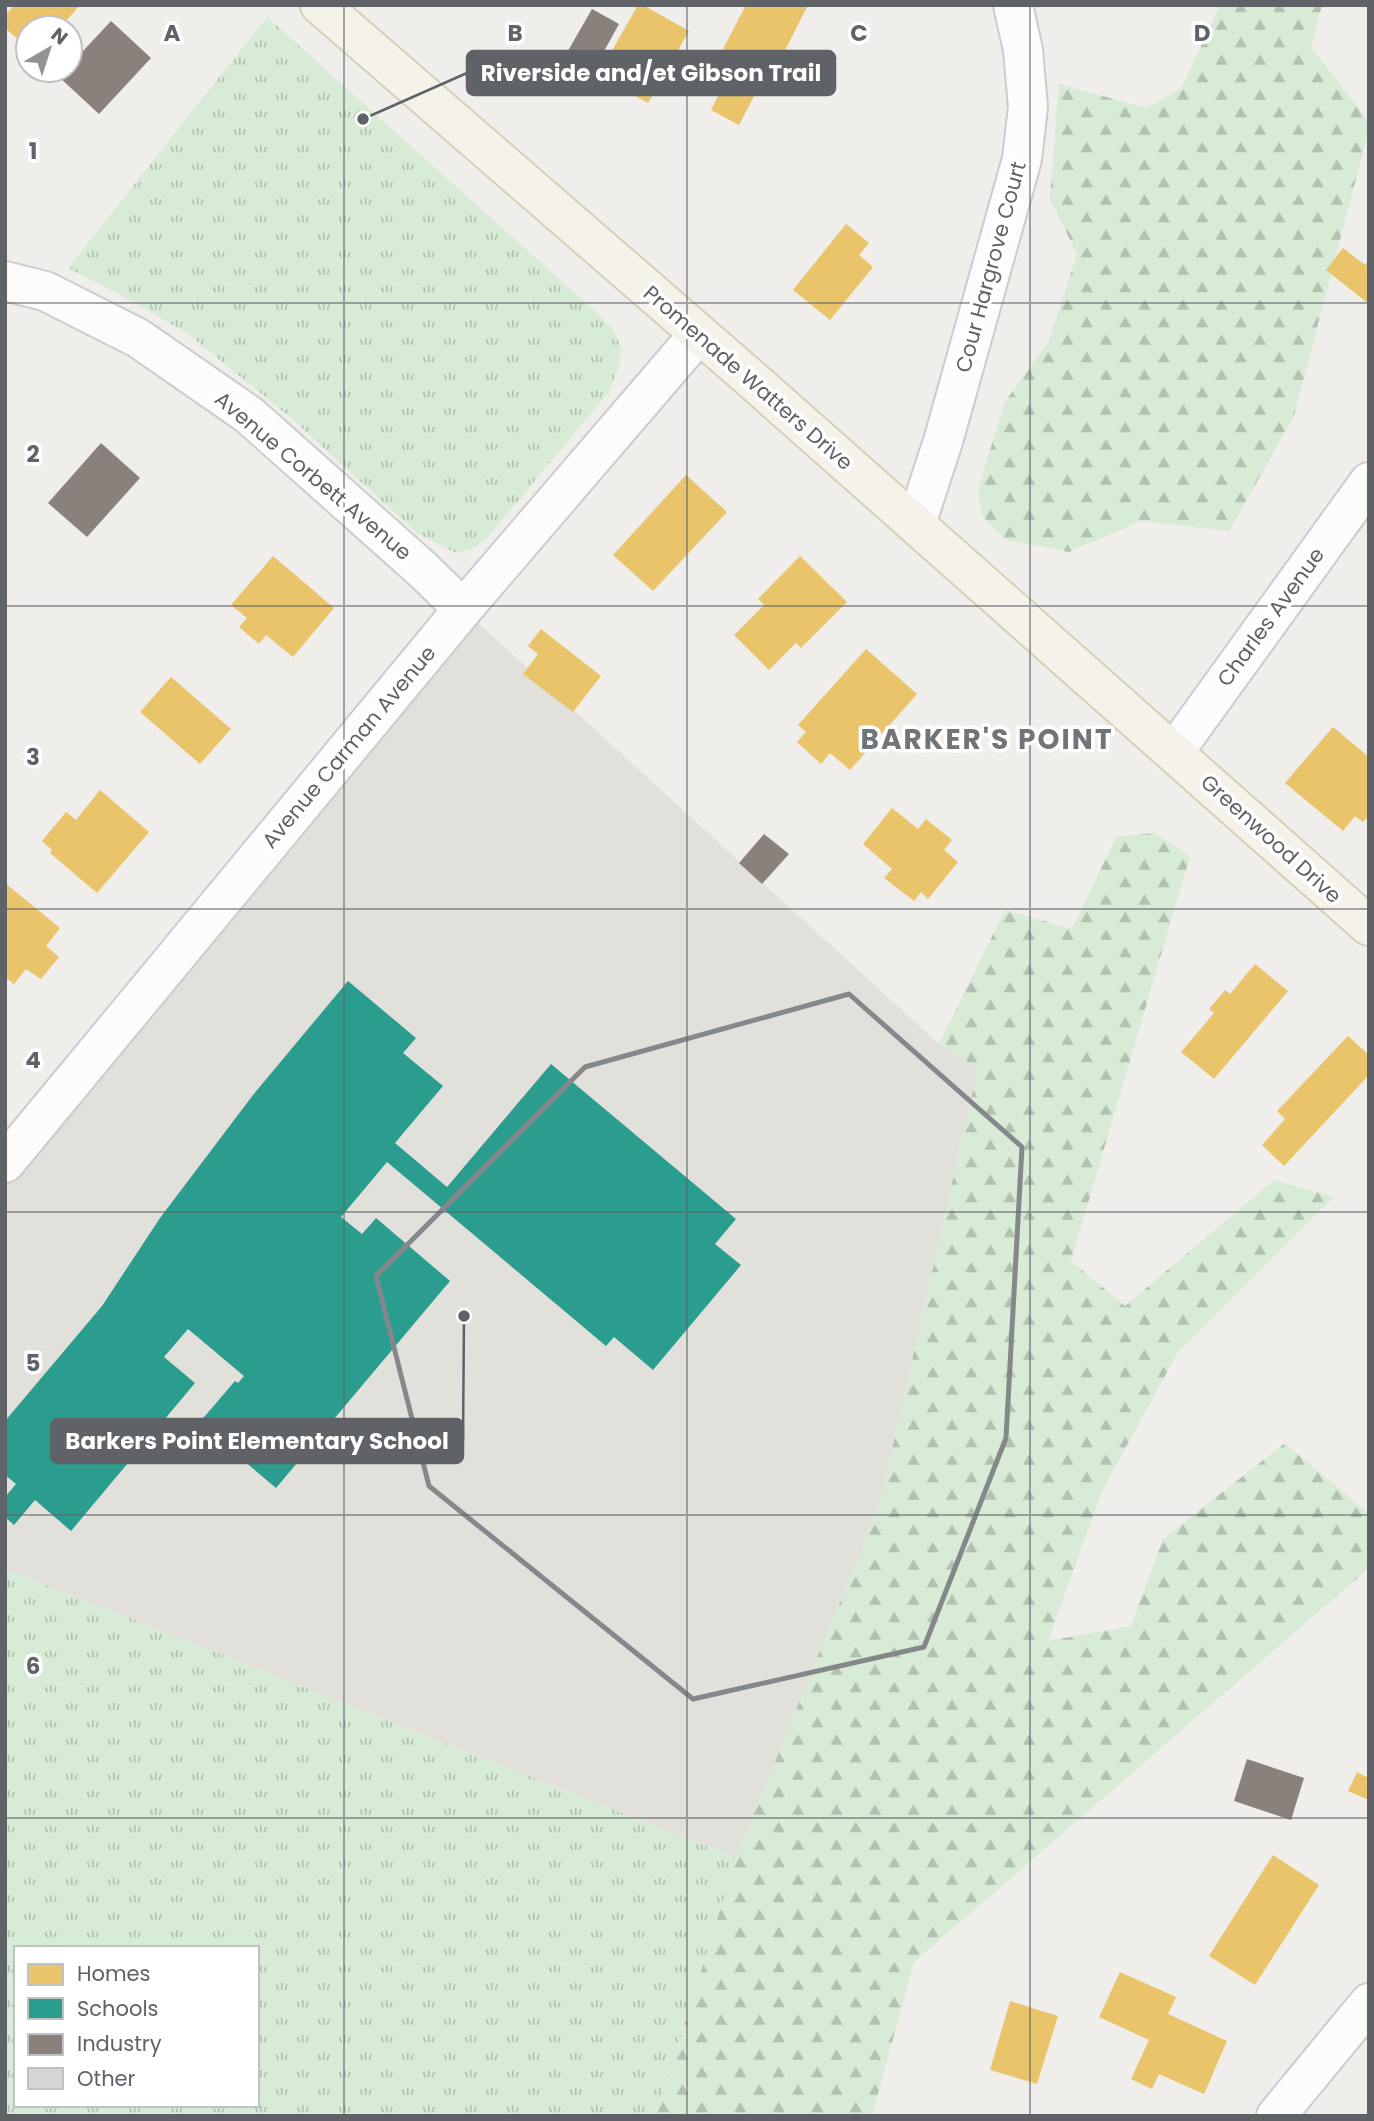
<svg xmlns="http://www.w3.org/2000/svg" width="1374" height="2121" viewBox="0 0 1374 2121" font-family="Poppins,sans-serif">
<defs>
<pattern id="forest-firs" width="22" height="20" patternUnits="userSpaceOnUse" patternTransform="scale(1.75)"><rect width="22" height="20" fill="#d8ebd6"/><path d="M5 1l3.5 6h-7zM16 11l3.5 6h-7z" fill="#b2c2b1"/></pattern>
<pattern id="park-tufts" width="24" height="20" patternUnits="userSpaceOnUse" patternTransform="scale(1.75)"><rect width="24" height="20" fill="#d8ebd6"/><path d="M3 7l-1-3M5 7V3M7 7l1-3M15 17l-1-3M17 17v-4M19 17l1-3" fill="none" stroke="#b2c2b1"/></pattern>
</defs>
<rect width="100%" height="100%" fill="#efeeea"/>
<path fill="#e2e0da" d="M 463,609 L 939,1044 L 978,1068 L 880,1503 L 736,1858 L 5,1569 L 5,1163 Z"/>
<g fill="url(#forest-firs)">
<path d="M 1220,5 L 1322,5 L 1311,47 L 1369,122 L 1369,129 L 1294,416 L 1229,531 L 1141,521 L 1069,552 L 1006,540 L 982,516 L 978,494 L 985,466 L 1005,402 L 1049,340 L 1077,254 L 1050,199 L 1059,84 L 1146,108 L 1181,89 Z"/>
<path d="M 1154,833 L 1190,856 L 1071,1261 L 1125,1306 L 1274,1180 L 1334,1197 L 1178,1352 L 1102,1491 L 1048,1641 L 1131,1626 L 1163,1539 L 1285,1443 L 1369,1514 L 1369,1568 L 914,1962 L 872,2116 L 656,2116 L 736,1858 L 880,1503 L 978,1068 L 939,1044 L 1005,910 L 1072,929 L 1116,837 Z"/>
</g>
<g fill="url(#park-tufts)" fill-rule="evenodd">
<path d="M 267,17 L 596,312 L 614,331 L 621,348 L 620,363 L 609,392 L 488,537 L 473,549 L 456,553 L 417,533 L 291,418 L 188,334 L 130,300 L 68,268 Z"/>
<path d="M 5,1569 L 736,1858 L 656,2116 L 5,2116 ZM 16,1948 L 257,1948 L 257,2105 L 16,2105 Z"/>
</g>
<g fill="#e9c46a">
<path d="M 14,5 L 80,5 L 60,28 L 28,28 L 28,48 L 5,28 L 5,16 Z"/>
<path d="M 638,5 L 643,5 L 689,31 L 648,103 L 598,75 Z"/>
<path d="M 746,5 L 803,5 L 807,7 L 773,74 L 767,71 L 739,125 L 711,110 L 738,57 L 723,49 Z"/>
<path d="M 846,224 L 869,243 L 859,255 L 873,267 L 830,320 L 793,290 Z"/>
<path d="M 1343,248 L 1365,265 L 1369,260 L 1369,304 L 1326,270 Z"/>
<path d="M 686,475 L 727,512 L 653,591 L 613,555 Z"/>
<path d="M 273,556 L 334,608 L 293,657 L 266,635 L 259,644 L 239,627 L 247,618 L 231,605 Z"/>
<path d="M 800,556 L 847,602 L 801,648 L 796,643 L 769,670 L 734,635 L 764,605 L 758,599 Z"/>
<path d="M 541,629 L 601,676 L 573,712 L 523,674 L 538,654 L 528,646 Z"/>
<path d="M 866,649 L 917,694 L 850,770 L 830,753 L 821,764 L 797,742 L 806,732 L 798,725 Z"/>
<path d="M 171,677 L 231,729 L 200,764 L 140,712 Z"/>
<path d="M 1333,727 L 1369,757 L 1369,816 L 1363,822 L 1355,816 L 1343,831 L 1285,783 Z"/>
<path d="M 100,790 L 149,832 L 97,893 L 50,853 L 52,850 L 42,841 L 66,812 L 76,820 Z"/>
<path d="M 892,808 L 918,829 L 926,819 L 952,840 L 944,850 L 958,862 L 928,899 L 921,892 L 914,901 L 884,878 L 892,869 L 863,844 Z"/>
<path d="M 5,883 L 60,928 L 46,946 L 59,957 L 41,979 L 26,969 L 14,984 L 5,977 Z"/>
<path d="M 1255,964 L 1288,991 L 1214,1079 L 1181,1052 L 1214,1013 L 1209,1009 L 1225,990 L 1230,994 Z"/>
<path d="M 1348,1036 L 1369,1055 L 1369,1075 L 1284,1166 L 1262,1145 L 1285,1119 L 1277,1111 Z"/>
<path d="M 1369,1771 L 1369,1800 L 1348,1791 L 1357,1772 L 1366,1777 Z"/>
<path d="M 1273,1855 L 1319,1885 L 1255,1985 L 1209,1956 Z"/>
<path d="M 1120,1972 L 1176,1997 L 1168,2014 L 1227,2041 L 1204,2094 L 1159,2074 L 1152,2089 L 1131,2079 L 1149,2040 L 1099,2017 Z"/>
<path d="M 1010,2001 L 1058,2016 L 1037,2084 L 990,2070 Z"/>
</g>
<path fill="#2a9d8f" d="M 348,981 L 416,1038 L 403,1053 L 443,1086 L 395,1143 L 447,1187 L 551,1064 L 736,1219 L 715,1244 L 741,1265 L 653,1370 L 614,1337 L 606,1346 L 387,1162 L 341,1217 L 362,1234 L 376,1218 L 450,1281 L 276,1488 L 199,1423 L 235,1381 L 238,1383 L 244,1376 L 188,1329 L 164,1357 L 195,1383 L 71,1531 L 35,1500 L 14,1525 L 5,1517 L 5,1497 L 16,1484 L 5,1475 L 5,1421 L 102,1306 L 160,1218 L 253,1095 Z"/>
<g fill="#8a817c">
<path d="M 592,9 L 619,24 L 593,71 L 565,56 Z"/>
<path d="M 111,21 L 151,58 L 99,114 L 59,77 L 66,70 L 70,70 L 70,65 Z"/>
<path d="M 101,443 L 140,478 L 87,537 L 48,503 Z"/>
<path d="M 764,834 L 789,854 L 762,884 L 739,863 Z"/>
<path d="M 1247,1759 L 1304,1778 L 1291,1820 L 1234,1801 Z"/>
</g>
<path fill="#d6d5d3" d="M 359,109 L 372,122 L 366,129 L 352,117 Z"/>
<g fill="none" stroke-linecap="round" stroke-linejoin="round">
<g stroke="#cbcccc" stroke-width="42">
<g id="minor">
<path d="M 5,281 L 45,291 L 138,338 L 249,415 L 422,569 L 463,609"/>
<path d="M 916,524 L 944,438 L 1022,159 L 1028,107 L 1023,50 L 1013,5"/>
<path d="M 1174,752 L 1369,482"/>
<path d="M 5,1163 L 463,609 L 698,335"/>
<path d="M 1276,2116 L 1369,2003"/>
</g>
</g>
<g stroke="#d7ceb8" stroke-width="42">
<path id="major" d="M 320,5 L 749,377 L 1369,926"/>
</g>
<use href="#minor" stroke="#fdfcfc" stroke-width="38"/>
<use href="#major" stroke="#f4f2e9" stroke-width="38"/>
</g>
<path fill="none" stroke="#84888a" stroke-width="5" stroke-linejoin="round" d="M 849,994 L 1022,1147 L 1006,1438 L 924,1647 L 693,1699 L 429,1486 L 376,1276 L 585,1067 Z"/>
<path fill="none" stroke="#5f6368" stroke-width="2" stroke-opacity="0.55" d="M 344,5 L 344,2116M 687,5 L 687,2116M 1030,5 L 1030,2116M 5,303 L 1369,303M 5,606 L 1369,606M 5,909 L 1369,909M 5,1212 L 1369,1212M 5,1515 L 1369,1515M 5,1818 L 1369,1818"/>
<g text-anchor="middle" stroke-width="7" stroke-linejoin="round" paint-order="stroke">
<g font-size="21" fill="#5f6368" stroke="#fff">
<text transform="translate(991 267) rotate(-75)" y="7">Cour Hargrove Court</text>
<text transform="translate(748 378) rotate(41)" y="7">Promenade Watters Drive</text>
<text transform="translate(313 476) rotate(40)" y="7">Avenue Corbett Avenue</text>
<text transform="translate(1271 617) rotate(-54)" y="7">Charles Avenue</text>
<text transform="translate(349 747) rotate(-50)" y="7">Avenue Carman Avenue</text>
<text transform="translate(1271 839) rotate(42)" y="7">Greenwood Drive</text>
</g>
<g font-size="28" font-weight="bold" letter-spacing="2" fill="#70757a" stroke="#fff">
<text x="987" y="749">BARKER'S POINT</text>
</g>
</g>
<g font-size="23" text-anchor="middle" font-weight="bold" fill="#5f6368" stroke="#fff" stroke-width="7" stroke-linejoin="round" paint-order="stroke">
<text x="172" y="41">A</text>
<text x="515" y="41">B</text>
<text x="859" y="41">C</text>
<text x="1202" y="41">D</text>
<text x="33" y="159">1</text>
<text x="33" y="462">2</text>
<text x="33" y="765">3</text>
<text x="33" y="1068">4</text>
<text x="33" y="1371">5</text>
<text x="33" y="1674">6</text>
</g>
<path fill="none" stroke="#5f6368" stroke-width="2.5" d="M363 119L467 73M464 1316L463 1441"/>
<g fill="#5f6368" stroke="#fff" stroke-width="2.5">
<circle cx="363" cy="119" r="7"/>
<circle cx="464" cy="1316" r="7"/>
</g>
<g fill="#5f6368" stroke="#5f6368" stroke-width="2.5">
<rect x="467" y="51" width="368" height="44" rx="7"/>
<rect x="51" y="1419" width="412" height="44" rx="7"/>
</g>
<g font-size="23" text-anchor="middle" font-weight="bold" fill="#fff">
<text x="651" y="81">Riverside and/et Gibson Trail</text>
<text x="257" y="1449">Barkers Point Elementary School</text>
</g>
<rect width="1374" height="2121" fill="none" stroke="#5f6368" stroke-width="14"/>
<rect x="14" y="1946" width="245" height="161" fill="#ffffff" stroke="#bfc1c3" stroke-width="2"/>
<rect x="28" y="1964" width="35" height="21" fill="#e9c46a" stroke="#bfc1c3" stroke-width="2"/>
<text x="77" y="1981" font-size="21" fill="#5f6368">Homes</text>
<rect x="28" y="1998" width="35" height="21" fill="#2a9d8f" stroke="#bfc1c3" stroke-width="2"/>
<text x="77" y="2016" font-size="21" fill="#5f6368">Schools</text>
<rect x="28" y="2034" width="35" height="21" fill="#8a817c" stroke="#bfc1c3" stroke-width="2"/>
<text x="77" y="2051" font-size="21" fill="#5f6368">Industry</text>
<rect x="28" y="2068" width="35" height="21" fill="#d6d5d3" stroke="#bfc1c3" stroke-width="2"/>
<text x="77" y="2086" font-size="21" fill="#5f6368">Other</text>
<g transform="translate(49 49) rotate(39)"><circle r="33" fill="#ffffff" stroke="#bfc1c3" stroke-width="2"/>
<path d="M0-5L12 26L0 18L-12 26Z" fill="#919496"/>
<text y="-10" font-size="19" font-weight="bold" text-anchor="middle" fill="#5f6368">N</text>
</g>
</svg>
